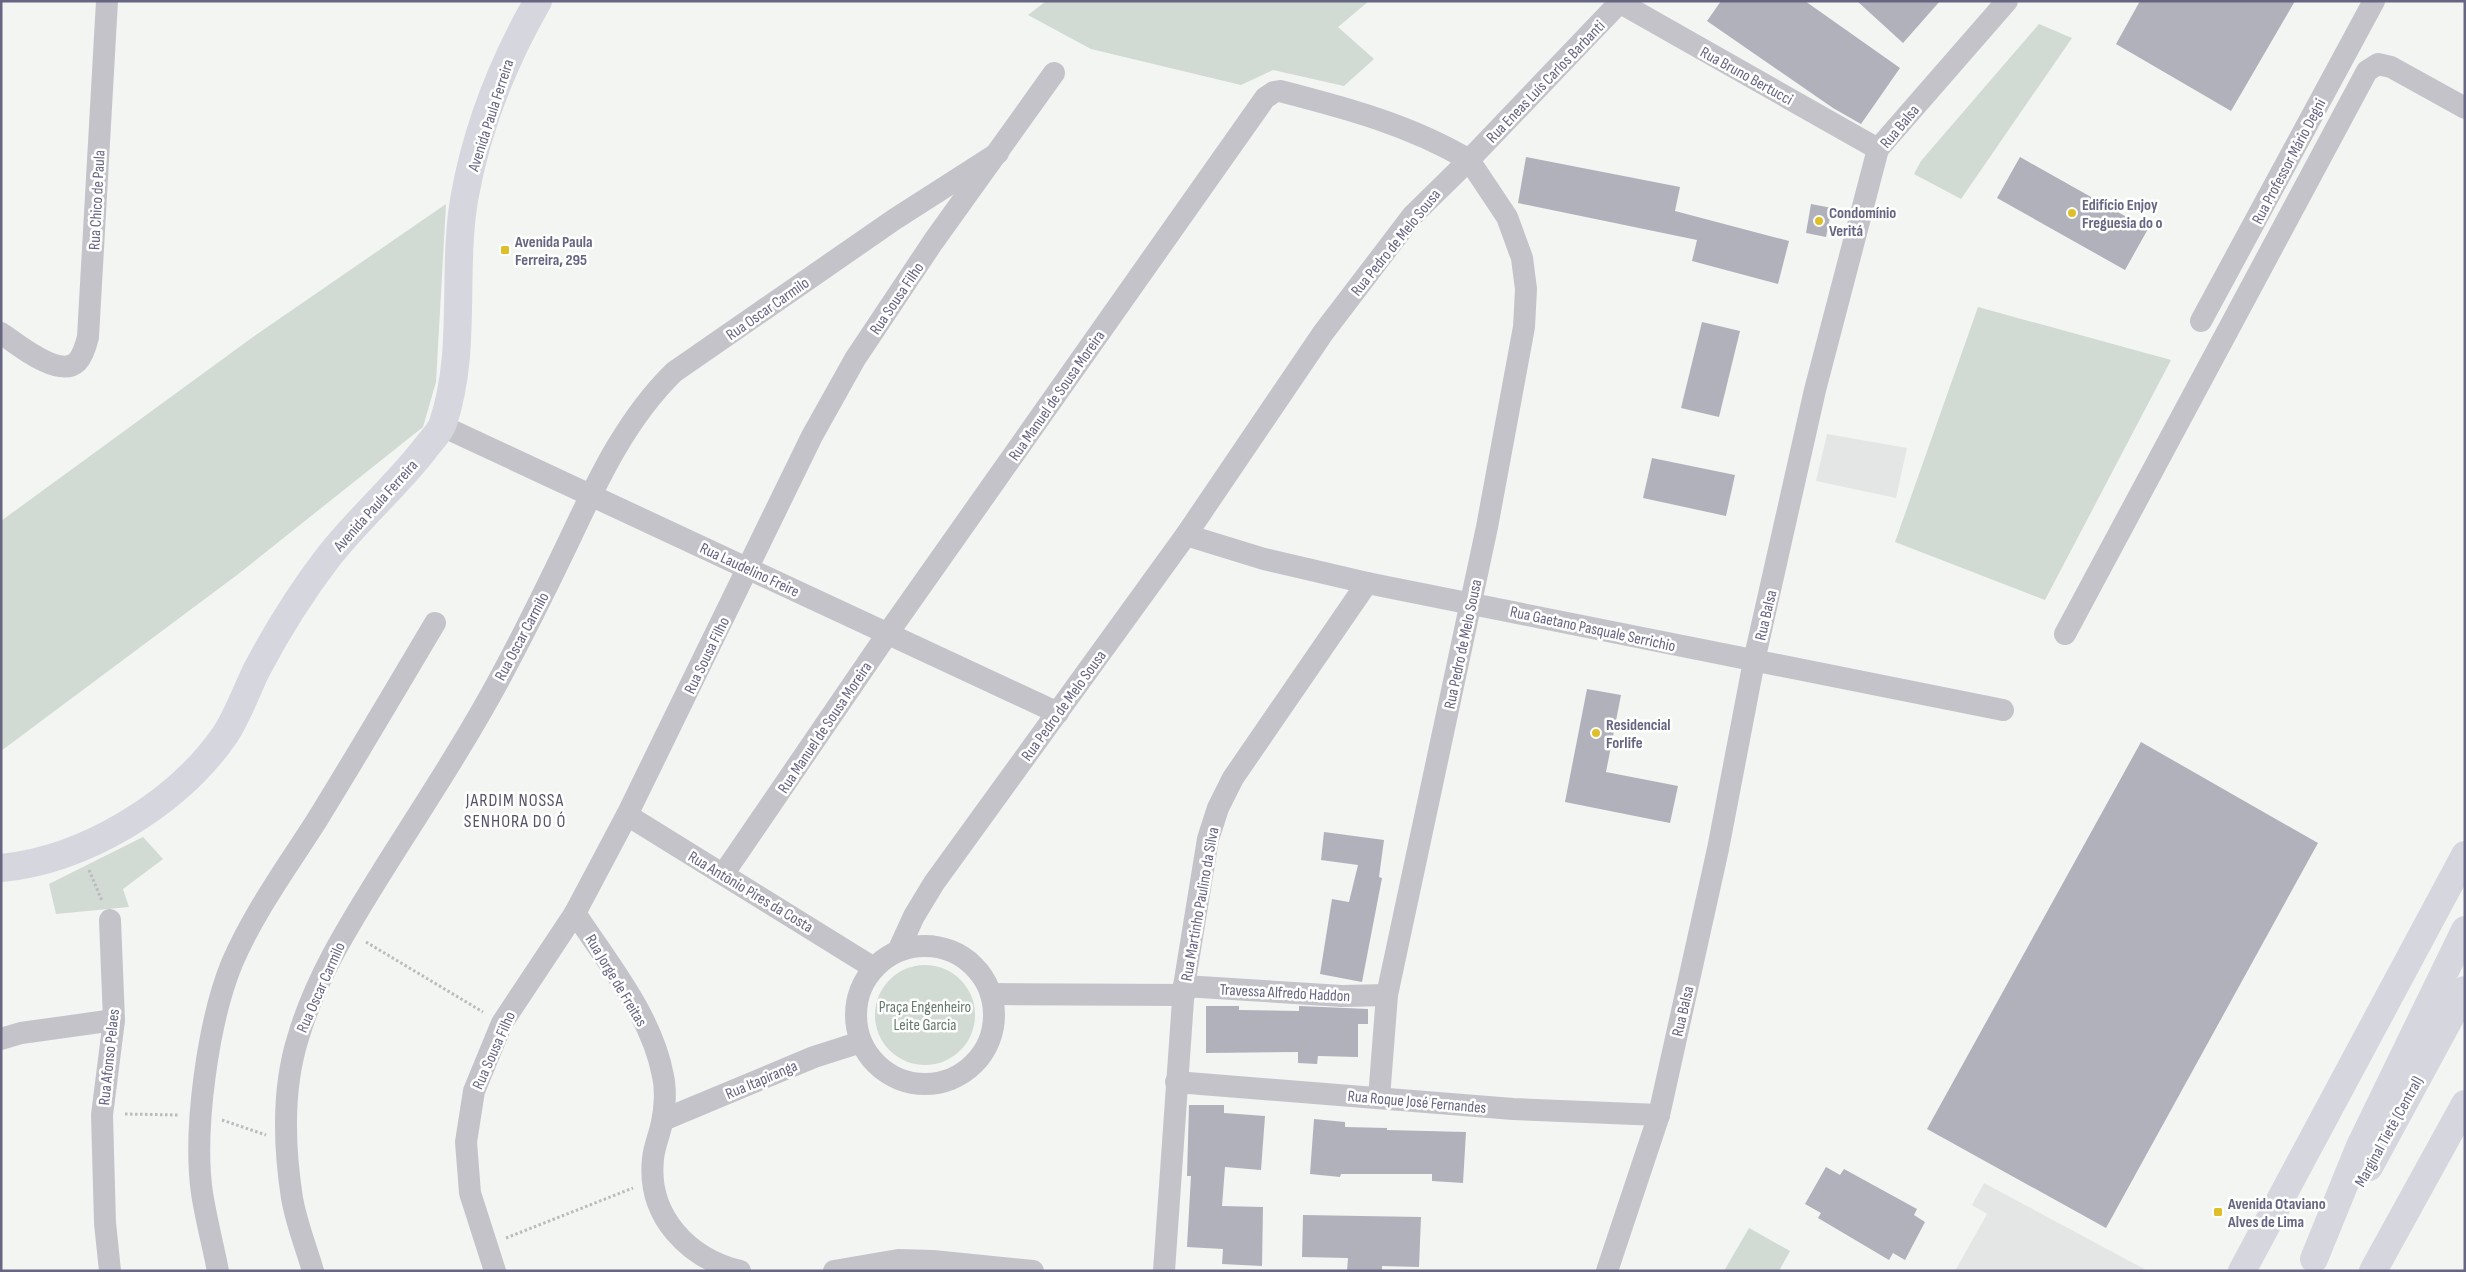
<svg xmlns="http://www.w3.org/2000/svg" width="2466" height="1272" viewBox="0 0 2466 1272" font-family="'Sofia Sans Condensed',sans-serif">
<rect width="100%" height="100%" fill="#f3f5f2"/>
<g fill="#e4e6e5">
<path d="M 1827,434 L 1907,448 L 1896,498 L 1816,481 Z"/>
<path d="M 1984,1183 L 2148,1271 L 1955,1271 L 1987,1214 L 1972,1205 Z"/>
</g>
<g fill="#d1dad3">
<path d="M 1046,1 L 1369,1 L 1338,27 L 1374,59 L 1344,86 L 1273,70 L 1241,85 L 1091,49 L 1028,15 Z"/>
<path d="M 2039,24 L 2072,38 L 1961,199 L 1914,174 L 1921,161 Z"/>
<path d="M 446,204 L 436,382 L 423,427 L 237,575 L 1,751 L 1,521 L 253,337 Z"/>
<path d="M 1978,307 L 2171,360 L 2045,600 L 1895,542 Z"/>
<path d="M 143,837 L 163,859 L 123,889 L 129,907 L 56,914 L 49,884 Z"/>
<circle cx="925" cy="1015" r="50"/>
<path d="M 1749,1228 L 1790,1251 L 1779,1271 L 1724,1271 Z"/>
</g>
<g fill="#b0b1bb">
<path d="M 1721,1 L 1805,1 L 1900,68 L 1861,124 L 1833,108 L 1707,21 Z"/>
<path d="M 1857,1 L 1940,1 L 1903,43 Z"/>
<path d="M 2140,1 L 2295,1 L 2231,111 L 2116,44 Z"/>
<path d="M 1526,157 L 1680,187 L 1675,211 L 1789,241 L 1778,284 L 1692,261 L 1697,240 L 1518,203 Z"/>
<path d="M 2020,157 L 2148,229 L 2125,270 L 1997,198 Z"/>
<path d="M 1811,204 L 1832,208 L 1826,237 L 1806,233 Z"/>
<path d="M 1702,322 L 1740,331 L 1719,417 L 1681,408 Z"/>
<path d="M 1652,458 L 1735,475 L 1726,516 L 1643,498 Z"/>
<path d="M 1587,689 L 1621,695 L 1606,772 L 1678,786 L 1670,823 L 1565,802 Z"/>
<path d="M 2141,742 L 2318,843 L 2106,1228 L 1927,1129 Z"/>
<path d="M 1324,832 L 1384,840 L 1379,877 L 1382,878 L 1362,982 L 1320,974 L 1332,899 L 1349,902 L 1358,865 L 1321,860 Z"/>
<path d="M 1206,1006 L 1239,1006 L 1239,1010 L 1299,1011 L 1299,1006 L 1368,1009 L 1368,1024 L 1358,1024 L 1358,1057 L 1318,1056 L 1317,1064 L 1298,1063 L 1298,1052 L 1206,1053 Z"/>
<path d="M 1189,1105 L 1224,1105 L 1224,1113 L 1265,1116 L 1261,1170 L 1225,1167 L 1222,1206 L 1263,1207 L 1262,1266 L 1222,1264 L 1223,1249 L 1187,1247 L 1191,1176 L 1187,1176 Z"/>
<path d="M 1314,1119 L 1345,1122 L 1345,1127 L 1387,1128 L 1387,1130 L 1466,1132 L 1463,1183 L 1432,1181 L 1432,1174 L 1341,1174 L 1340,1177 L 1310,1174 Z"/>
<path d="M 1826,1167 L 1840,1175 L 1844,1169 L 1917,1209 L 1914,1215 L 1925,1222 L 1905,1260 L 1893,1253 L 1889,1260 L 1818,1218 L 1821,1213 L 1805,1204 Z"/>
<path d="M 1303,1215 L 1421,1217 L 1419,1267 L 1382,1266 L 1382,1271 L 1347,1271 L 1348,1258 L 1302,1257 Z"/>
</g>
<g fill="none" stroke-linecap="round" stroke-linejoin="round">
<g stroke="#bbbbbf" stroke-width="3" stroke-dasharray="2.5 2.5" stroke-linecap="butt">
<path d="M 89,870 L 102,901"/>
<path d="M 366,942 L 483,1012"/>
<path d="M 125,1114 L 179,1115"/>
<path d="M 222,1120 L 266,1135"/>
<path d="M 506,1238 L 633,1188"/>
</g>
<g stroke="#c4c3ca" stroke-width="22">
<path d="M 1617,1 L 1878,149"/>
<path d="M 2201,321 L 2374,1"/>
<path d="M 1,333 C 17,344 59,379 77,362 C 83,356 86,345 88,337 L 107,1"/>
<path d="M 442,426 L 1058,713"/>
<path d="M 1186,535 L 1264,559 L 1367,583 L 2003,710"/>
<path d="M 2065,634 L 2367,71 L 2378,64 L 2391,67 L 2465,108"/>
<path d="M 627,815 L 874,968"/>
<path d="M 724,873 L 888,633 L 1265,98 L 1274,92 L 1280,91 C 1346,108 1410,125 1469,160 L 1621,1"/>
<path d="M 575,913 C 608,963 652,1016 663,1076 C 666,1089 665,1109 662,1122 C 660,1134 654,1146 653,1159 C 647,1215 687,1258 740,1271"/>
<path d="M 110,920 L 114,1020 L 102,1115 L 105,1223 L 110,1271"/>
<circle cx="925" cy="1015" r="69"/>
<path d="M 898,951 L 914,916 L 934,883 L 1186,535 L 1323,333 L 1413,215 L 1469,160 L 1507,217 L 1522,258 L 1526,289 L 1524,327 L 1487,527 L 1387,995 L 1379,1098"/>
<path d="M 1184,986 L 1342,996 L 1387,995"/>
<path d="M 991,994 L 1184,995"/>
<path d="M 1,1039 L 21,1033 L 114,1020"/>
<path d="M 1176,1082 L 1513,1109 L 1659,1115"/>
<path d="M 663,1120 L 814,1057 L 861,1042"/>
<path d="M 218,1271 C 213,1245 206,1219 202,1193 C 193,1130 208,1022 232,963 C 254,912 287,867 317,820 C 357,755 396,689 435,623"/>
<path d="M 313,1271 C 306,1247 296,1222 292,1198 C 284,1146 282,1089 298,1038 C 316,976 351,922 385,867 C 424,805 465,743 500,678 C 523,635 545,591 566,547 C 596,484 624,421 674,372 L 895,219 L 998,153"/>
<path d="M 495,1271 L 470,1193 L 466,1142 L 474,1091 L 502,1023 L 575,913 L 627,815 L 812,436 L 855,359 L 933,242 L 1054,73"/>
<path d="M 834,1271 L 898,1260 L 933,1261 L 1033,1271"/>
<path d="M 1164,1271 L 1184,986 L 1208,839 L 1218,808 L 1233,778 L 1367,583"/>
<path d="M 1607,1271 L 1659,1115 L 1718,849 L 1754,661 L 1815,390 L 1878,149 L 2007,1"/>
</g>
<path stroke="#d6d6de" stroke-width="28" d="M 1,868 C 85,860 177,804 225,735 C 238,715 246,692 256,671 C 277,631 302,591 329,556 C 359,518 395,487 424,450 C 430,441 440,433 443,423 C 467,351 452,274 464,200 C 476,130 503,62 538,1"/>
<g stroke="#d6d6de" stroke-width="28">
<path d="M 2369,1167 L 2465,990"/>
<path d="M 2314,1259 L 2360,1146 L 2465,930"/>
<path d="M 2242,1271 L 2465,855"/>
<path d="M 2373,1271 L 2465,1104"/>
</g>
</g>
<g fill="#debf29" stroke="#fff" stroke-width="2">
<circle cx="2072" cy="213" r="5"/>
<circle cx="1819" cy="221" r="5"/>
<rect x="500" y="245" width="10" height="10" rx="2.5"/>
<circle cx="1596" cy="733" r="5"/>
<rect x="2213" y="1207" width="10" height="10" rx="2.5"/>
</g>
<g text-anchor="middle" stroke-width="5" stroke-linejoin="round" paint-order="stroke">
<g font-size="16" fill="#666582" stroke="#fff">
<text transform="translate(1747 75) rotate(29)" y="6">Rua Bruno Bertucci</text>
<text transform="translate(1545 81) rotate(-46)" y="6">Rua Eneas Luís Carlos Barbanti</text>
<text transform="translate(490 115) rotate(-72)" y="6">Avenida Paula Ferreira</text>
<text transform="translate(1899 126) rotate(-50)" y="6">Rua Balsa</text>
<text transform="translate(2288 161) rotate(-62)" y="6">Rua Professor Mário Degni</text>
<text transform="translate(96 200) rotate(-87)" y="6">Rua Chico de Paula</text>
<text transform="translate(1395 242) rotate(-51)" y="6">Rua Pedro de Melo Sousa</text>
<text transform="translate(896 298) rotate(-56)" y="6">Rua Sousa Filho</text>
<text transform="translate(767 308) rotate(-35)" y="6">Rua Oscar Carmilo</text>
<text transform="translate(1056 395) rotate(-55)" y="6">Rua Manuel de Sousa Moreira</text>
<text transform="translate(375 505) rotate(-48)" y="6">Avenida Paula Ferreira</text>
<text transform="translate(750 569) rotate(25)" y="6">Rua Laudelino Freire</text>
<text transform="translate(1765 615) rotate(-77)" y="6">Rua Balsa</text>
<text transform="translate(1593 628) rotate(12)" y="6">Rua Gaetano Pasquale Serrichio</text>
<text transform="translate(521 636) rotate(-62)" y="6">Rua Oscar Carmilo</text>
<text transform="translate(1462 644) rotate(-78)" y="6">Rua Pedro de Melo Sousa</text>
<text transform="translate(706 655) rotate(-64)" y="6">Rua Sousa Filho</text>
<text transform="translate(1063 705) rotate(-54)" y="6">Rua Pedro de Melo Sousa</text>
<text transform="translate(824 727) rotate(-56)" y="6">Rua Manuel de Sousa Moreira</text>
<text transform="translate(751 891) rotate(31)" y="6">Rua Antônio Pires da Costa</text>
<text transform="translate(1199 904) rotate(-80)" y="6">Rua Martinho Paulino da Silva</text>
<text transform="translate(617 980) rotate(59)" y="6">Rua Jorge de Freitas</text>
<text transform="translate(320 987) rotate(-66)" y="6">Rua Oscar Carmilo</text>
<text transform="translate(1285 992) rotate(3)" y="6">Travessa Alfredo Haddon</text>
<text transform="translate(1682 1011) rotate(-77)" y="6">Rua Balsa</text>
<text transform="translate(493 1050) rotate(-66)" y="6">Rua Sousa Filho</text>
<text transform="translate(108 1057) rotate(-84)" y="6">Rua Afonso Pelaes</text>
<text transform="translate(761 1079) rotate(-23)" y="6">Rua Itapiranga</text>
<text transform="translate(1417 1101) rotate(5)" y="6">Rua Roque José Fernandes</text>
<text transform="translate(2388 1131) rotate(-61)" y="6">Marginal Tietê (Central)</text>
</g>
<g font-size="16" font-weight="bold" fill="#666582" stroke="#fff" text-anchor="start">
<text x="2082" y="210">Edifício Enjoy<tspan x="2082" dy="18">Freguesia do o</tspan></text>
<text x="1829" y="218">Condomínio<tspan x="1829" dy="18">Veritá</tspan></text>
<text x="515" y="247">Avenida Paula<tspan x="515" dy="18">Ferreira, 295</tspan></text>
<text x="1606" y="730">Residencial<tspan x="1606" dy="18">Forlife</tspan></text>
<text x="2228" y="1209">Avenida Otaviano<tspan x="2228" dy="18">Alves de Lima</tspan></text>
</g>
<g font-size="16" fill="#64796c" stroke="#fff">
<text x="925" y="1012">Praça Engenheiro<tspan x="925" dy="18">Leite Garcia</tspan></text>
</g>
<g font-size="18" letter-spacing="1" fill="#545367" stroke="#fff">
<text x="515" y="806">JARDIM NOSSA<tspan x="515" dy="21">SENHORA DO Ó</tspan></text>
</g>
</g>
<rect width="2466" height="1272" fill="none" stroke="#666582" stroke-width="5"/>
</svg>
